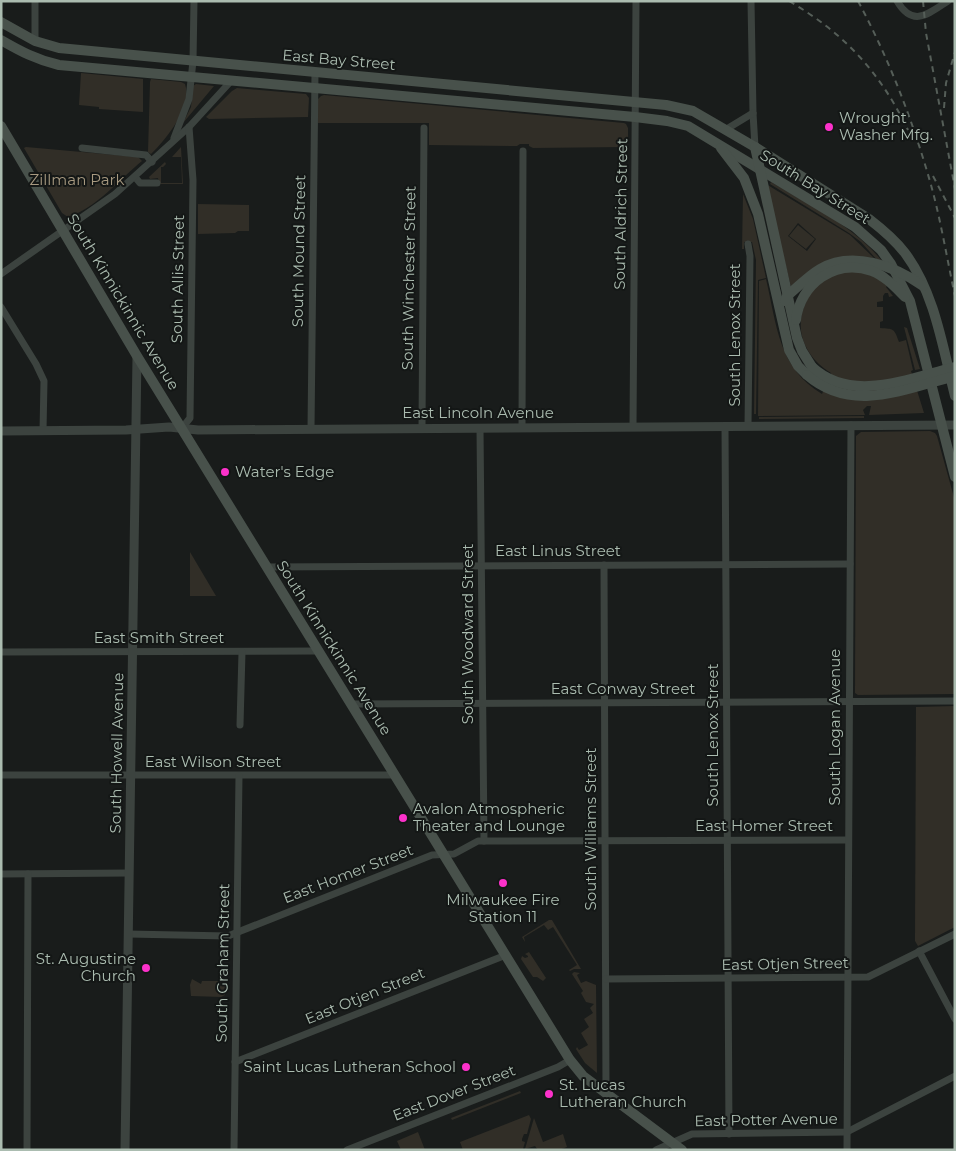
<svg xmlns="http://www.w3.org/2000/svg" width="956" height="1151" viewBox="0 0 956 1151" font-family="Montserrat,sans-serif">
<rect width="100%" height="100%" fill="#191c1b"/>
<g fill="#312e27" fill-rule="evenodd">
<path d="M 81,73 L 143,79 L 143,112 L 99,109 L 99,107 L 79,105 Z"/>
<path d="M 151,79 L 181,82 L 185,84 C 193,107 166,139 151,154 L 148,152 L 150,82 Z"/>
<path d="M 196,84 L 214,86 L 183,123 L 191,107 L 193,86 Z"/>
<path d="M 237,88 L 306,94 L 309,98 L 308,117 L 209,119 L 206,117 L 232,91 Z"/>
<path d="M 324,95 L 624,123 L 626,124 L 628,128 L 628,145 L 625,147 L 533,148 L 529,146 L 529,144 L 520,144 L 517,146 L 429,145 L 429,123 L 318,123 L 318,99 L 321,96 Z"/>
<path d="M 26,147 L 138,157 L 142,161 C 121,178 95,209 68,217 L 62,213 L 24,148 Z"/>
<path d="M 181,147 L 183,184 L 159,184 L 158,178 L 150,179 L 149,177 L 165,162 L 166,164 L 163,167 L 161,167 L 161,183 L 182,183 L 181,157 L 172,157 Z"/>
<path d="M 771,182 C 809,205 853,225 882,261 L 878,261 L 861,242 L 849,233 L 770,184 Z"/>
<path d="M 766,184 L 850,235 L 874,258 L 854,256 L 836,258 L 791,287 ZM 798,223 L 816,239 L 807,251 L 788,236 Z"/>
<path d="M 743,194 L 753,219 L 766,278 L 758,280 L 756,414 L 754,414 L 756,260 L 752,242 L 744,242 L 744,249 L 742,249 Z"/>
<path d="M 198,204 L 249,205 L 249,231 L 238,231 L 235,233 L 198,234 Z"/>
<path d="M 798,225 L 815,239 L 806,249 L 789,236 Z"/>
<path d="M 842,271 L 866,272 L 888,285 L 886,287 L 893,296 L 889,297 L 888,293 L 885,293 L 883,296 L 883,301 L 877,302 L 877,307 L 883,307 L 883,321 L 880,322 L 880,328 C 894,329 894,328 899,342 L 906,340 L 913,370 L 911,371 L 924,413 L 869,415 L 871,406 L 867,406 L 863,410 L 865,415 L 758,416 L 759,281 L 766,279 C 777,326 778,367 822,394 L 831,373 C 805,357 792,329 807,300 C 809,296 811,290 814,287 C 822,280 833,276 842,271 Z"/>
<path d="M 904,327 L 907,328 L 920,369 L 915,370 Z"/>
<path d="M 864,416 L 864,418 L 759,419 L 759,417 Z"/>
<path d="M 861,432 L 930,431 L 935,433 L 937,436 L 955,501 L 955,694 L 858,695 L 855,693 L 856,436 Z"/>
<path d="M 190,552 L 216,596 L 190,596 Z"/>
<path d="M 955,706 L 955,927 L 918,946 L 915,941 L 916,707 Z"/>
<path d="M 549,920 L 552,920 L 581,969 L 574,969 L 570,971 L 569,970 L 577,965 L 553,927 L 548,930 L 544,925 L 524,937 L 525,942 L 522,937 Z"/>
<path d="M 529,952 L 546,978 L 543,981 L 537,977 L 533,977 L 521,959 L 522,956 L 525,958 L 528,957 L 528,956 L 525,954 Z"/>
<path d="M 574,972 L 580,973 L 577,975 L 581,983 L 586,981 L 596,985 L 597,1073 L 585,1063 L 576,1049 L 577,1047 L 579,1050 L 588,1045 L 581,1033 L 589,1027 L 584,1019 L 593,1013 L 590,1008 L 594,1004 L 586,1002 L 581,993 L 583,991 L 572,974 Z"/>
<path d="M 192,979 L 201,984 L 202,981 L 225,981 L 225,995 L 221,997 L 191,996 L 190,985 Z"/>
<path d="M 520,1091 L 521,1093 L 452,1120 L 451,1118 Z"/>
<path d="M 529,1115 L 531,1119 L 527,1134 L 524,1134 L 522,1139 L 522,1141 L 525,1142 L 523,1149 L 463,1150 L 460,1142 Z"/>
<path d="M 534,1118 L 543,1142 L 563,1134 L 567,1147 L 559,1150 L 538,1150 L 535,1146 L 525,1149 Z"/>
<path d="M 418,1132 L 425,1150 L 401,1150 L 397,1141 Z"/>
</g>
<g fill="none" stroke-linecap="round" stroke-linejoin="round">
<g stroke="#3c433f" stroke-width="7">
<path d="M 751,1 L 753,113 L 755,147"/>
<path d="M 897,1 C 913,28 928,14 948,1"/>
<path d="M 35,41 L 35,1"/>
<path d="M 725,130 L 753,113"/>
<path d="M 174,138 L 189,99 L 193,61 L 194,1"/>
<path d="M 82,148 L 146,155 L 152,162"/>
<path d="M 135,177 L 140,183 L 157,183"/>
<path d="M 748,244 L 750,256 L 748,426"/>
<path d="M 1,274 L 115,194 L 189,127 L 232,80"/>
<path d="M 1,307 L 36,364 L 44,381 L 43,431"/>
<path d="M 725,426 L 729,1134"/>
<path d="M 633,427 L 636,1"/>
<path d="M 182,428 L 190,418 L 193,180 L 189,127"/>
<path d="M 422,428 L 424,128"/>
<path d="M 480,428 L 484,841"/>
<path d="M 522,428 L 523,151"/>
<path d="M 311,429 L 315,73"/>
<path d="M 604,565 L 606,1094"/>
<path d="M 266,567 L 850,564"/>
<path d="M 1,652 L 318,651"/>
<path d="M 352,704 L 955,701"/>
<path d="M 240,725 L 242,652"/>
<path d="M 1,775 L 395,775"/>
<path d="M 1,874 L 129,873"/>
<path d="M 128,934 L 228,936 L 432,855 L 454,854 L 478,841 L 848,840"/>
<path d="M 919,951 L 955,1019"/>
<path d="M 606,979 L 868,977 L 955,934"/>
<path d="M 235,1062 L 506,955"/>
<path d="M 27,1150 L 28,874"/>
<path d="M 234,1150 L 239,776"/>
<path d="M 347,1150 L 558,1067 L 570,1060"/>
<path d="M 656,1150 L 692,1134 L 847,1132 L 955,1076"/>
<path d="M 847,1150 L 851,425"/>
</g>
<g stroke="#3c433f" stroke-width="9">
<path d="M 1,431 L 126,430 L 169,427 L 198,430 L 955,425"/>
<path d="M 125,1150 L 137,356"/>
</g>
<g stroke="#48514b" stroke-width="10">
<path d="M 1,22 L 35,41 L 59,48 L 666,105 L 693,111 L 712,122 L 755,147 L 869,219 C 882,229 895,240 905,253 C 935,293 943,349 955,396"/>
<path d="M 1,40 C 20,51 37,60 59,65 L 635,117 L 667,121 L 688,126 L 855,227 L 881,250 L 891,264 L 910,301 L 955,477"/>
<path d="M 1,126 L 137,356 L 570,1060 L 583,1076 L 682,1150"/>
<path d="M 755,147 L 797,338 L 802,351 L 812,367"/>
<path d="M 721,148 L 744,178 L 758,214 L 789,350 L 798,366 L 807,375"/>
<path d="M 785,301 L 787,296 C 798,287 808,276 820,269 C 852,250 895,266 923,286"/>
<path d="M 796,320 C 800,284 835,258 872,271 C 885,276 895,287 905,297"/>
</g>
<g stroke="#555e58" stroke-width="2" stroke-dasharray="6 5" stroke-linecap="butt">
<path d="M 789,1 C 845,34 880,72 908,130"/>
<path d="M 858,1 C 889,59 913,121 931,185 C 941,221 947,259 955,296"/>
<path d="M 923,1 L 926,33 L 955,189"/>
<path d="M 944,108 L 946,83 L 955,52"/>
<path d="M 933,176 L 955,218"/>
</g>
<g stroke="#48514b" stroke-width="10">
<path d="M 812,367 C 852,404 909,378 955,367"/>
<path d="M 807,375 C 852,414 904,389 955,376"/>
</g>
</g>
<g fill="#fc31ca" stroke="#141716" stroke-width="2">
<circle cx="829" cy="127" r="5"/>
<circle cx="225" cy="472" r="5"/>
<circle cx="403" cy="818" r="5"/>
<circle cx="503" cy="883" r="5"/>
<circle cx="146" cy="968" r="5"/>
<circle cx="466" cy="1067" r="5"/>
<circle cx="549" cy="1094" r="5"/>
</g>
<g text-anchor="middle" stroke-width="4" stroke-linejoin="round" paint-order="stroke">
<g font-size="15" fill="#abbcb0" stroke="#141716">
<text transform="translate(339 60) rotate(5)" y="5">East Bay Street</text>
<text transform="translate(815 187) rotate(32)" y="5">South Bay Street</text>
<text transform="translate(621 214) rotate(-89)" y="5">South Aldrich Street</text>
<text transform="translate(299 251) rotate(-89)" y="5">South Mound Street</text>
<text transform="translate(409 278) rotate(-89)" y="5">South Winchester Street</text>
<text transform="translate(178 279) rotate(-89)" y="5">South Allis Street</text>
<text transform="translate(123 302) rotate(59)" y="5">South Kinnickinnic Avenue</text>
<text transform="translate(735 335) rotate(-90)" y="5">South Lenox Street</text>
<text x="478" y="418">East Lincoln Avenue</text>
<text x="558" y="556">East Linus Street</text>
<text transform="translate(468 634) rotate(-90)" y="5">South Woodward Street</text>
<text x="159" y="643">East Smith Street</text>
<text transform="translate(334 648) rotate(58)" y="5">South Kinnickinnic Avenue</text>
<text x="623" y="694">East Conway Street</text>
<text transform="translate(835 727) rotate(-90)" y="5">South Logan Avenue</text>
<text transform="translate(713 735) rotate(-90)" y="5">South Lenox Street</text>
<text transform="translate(117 753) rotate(-89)" y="5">South Howell Avenue</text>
<text x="213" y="767">East Wilson Street</text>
<text x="764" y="831">East Homer Street</text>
<text transform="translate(591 829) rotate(-90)" y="5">South Williams Street</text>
<text transform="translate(348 874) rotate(-21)" y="5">East Homer Street</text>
<text transform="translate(223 963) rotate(-89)" y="5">South Graham Street</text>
<text transform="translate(785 964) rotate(-1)" y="5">East Otjen Street</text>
<text transform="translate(365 996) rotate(-22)" y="5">East Otjen Street</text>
<text transform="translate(454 1093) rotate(-21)" y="5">East Dover Street</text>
<text transform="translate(766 1120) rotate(-1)" y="5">East Potter Avenue</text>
</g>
<g font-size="15" fill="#abbcb0" stroke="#141716" text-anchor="start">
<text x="839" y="123">Wrought<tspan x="839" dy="17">Washer Mfg.</tspan></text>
<text x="235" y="477">Water's Edge</text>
<text x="413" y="814">Avalon Atmospheric<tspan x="413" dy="17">Theater and Lounge</tspan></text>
<text x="503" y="905" text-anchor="middle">Milwaukee Fire<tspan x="503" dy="17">Station 11</tspan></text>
<text x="136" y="964" text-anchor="end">St. Augustine<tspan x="136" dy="17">Church</tspan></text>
<text x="456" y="1072" text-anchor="end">Saint Lucas Lutheran School</text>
<text x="559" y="1090">St. Lucas<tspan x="559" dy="17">Lutheran Church</tspan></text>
</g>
<g font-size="15" fill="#a89a81" stroke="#141716">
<text x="77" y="185">Zillman Park</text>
</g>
</g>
<rect width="956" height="1151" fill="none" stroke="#abbcb0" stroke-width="5"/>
</svg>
